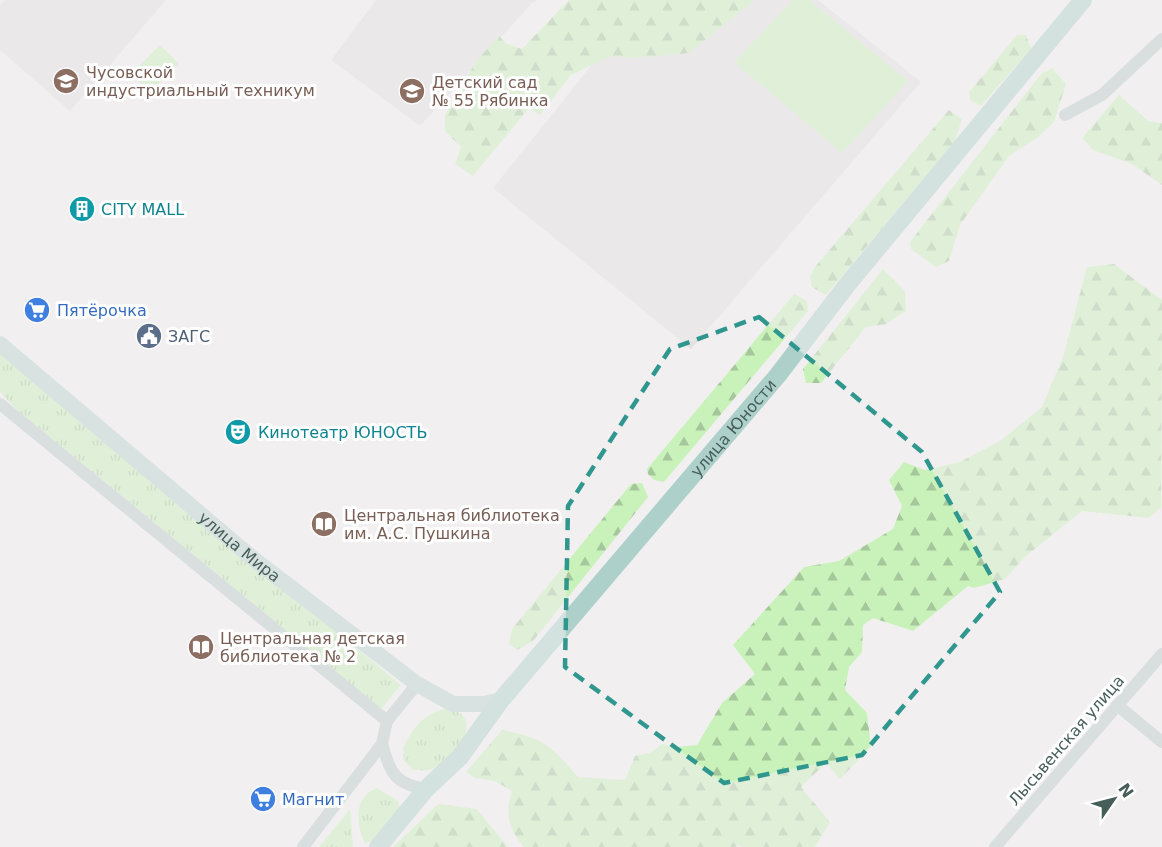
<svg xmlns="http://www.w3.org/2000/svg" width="1162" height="847" viewBox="0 0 1162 847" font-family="'DejaVu Sans',sans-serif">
<defs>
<pattern id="grass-tufts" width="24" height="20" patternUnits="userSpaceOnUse" patternTransform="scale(1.5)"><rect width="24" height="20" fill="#c9f2bb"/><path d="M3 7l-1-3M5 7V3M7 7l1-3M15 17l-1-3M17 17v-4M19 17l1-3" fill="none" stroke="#a5c79b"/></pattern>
<pattern id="forest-firs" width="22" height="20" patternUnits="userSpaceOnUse" patternTransform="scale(1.5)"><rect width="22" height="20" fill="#c9f2bb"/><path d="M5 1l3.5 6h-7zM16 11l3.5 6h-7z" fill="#a5c79b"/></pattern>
</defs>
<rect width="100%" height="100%" fill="#f2eff1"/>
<g fill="#e3e1e2">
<path d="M 5,0 L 166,0 L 70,111 L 0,50 L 0,5 Z"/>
<path d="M 376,0 L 538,0 L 532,3 L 420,126 L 331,60 Z"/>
<path d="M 718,0 L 818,0 L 921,82 L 691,349 L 493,188 L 607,46 Z"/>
</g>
<g fill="url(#grass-tufts)">
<path d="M 0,352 L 401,685 L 381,709 L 17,410 L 0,392 Z"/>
<path d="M 444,709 C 491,711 454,766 428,770 C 423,771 417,770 413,770 L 404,761 L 403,748 C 413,728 422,715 444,709 Z"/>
<path d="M 377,788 L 398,801 L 401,810 L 373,841 L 365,843 C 355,823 354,796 377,788 Z"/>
<path d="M 350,809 L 353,847 L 319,847 Z"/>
</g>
<g fill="url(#forest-firs)">
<path d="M 569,0 L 755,0 L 689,53 L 634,58 L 611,56 L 571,75 L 540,115 L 529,108 L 473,176 L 455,164 L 461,147 L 445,131 L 445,115 L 477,60 L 499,36 L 507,44 L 522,49 Z"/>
<path d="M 1017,35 L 1026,35 L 1031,49 L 981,106 L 970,100 L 969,92 Z"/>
<path d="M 1052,68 L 1066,84 L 1054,122 L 1037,138 L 1009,156 L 960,225 L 949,261 L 936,267 L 911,249 L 910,242 L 1041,74 Z"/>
<path d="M 1119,95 L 1148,121 L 1162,123 L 1162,185 L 1132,164 L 1093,150 L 1082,138 Z"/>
<path d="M 949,110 L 962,119 L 955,141 L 826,295 L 812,287 L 810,276 L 815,267 Z"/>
<path d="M 1114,264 L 1162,300 L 1161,507 L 1149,518 L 1082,511 L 1026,556 L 1005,579 L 974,588 L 968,586 L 913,631 L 873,618 L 863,625 L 862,652 L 849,667 L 845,690 L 867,713 L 871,747 L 840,779 L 826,763 L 801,787 L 830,822 L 815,847 L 742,847 L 739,845 L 735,847 L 524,847 C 508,829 505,813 512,791 L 495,781 L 475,778 L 466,772 L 502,730 C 545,738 550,745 578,777 L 625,780 L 635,756 L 650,753 L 662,744 L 677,747 L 697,745 L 722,703 L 755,674 L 733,645 L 804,567 L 839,561 L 893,529 L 902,506 L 889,480 L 904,462 L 925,470 L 960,462 L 1000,441 L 1042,407 L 1063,357 L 1087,267 Z"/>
<path d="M 883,269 L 905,291 L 906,311 L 886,324 L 866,327 L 821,383 L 806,383 L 803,369 Z"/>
<path d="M 794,294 L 807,301 L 808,311 L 664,482 L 654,480 L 648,474 L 647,469 Z"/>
<path d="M 642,483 L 648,497 L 533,641 L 517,650 L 509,644 L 512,629 L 631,484 Z"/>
<path d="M 438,804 L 477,809 L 508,847 L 393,847 Z"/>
</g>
<g fill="#c9f2bb">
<path d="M 793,0 L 809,0 L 908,81 L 842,153 L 734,62 Z"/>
<path d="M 160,45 L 179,64 L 150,93 L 131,74 Z"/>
</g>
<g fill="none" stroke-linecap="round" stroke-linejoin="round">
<g stroke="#bacdca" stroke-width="12">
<path d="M 1065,115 L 1102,95 L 1162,39"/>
<path d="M 0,404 L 387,721"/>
<path d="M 1117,705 L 1162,742"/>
<path d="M 382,744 C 391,773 394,784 426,789"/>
<path d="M 303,847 L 382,744 L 387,721 L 417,684"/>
<path d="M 995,847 L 1162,654"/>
</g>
<path stroke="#b9d2cf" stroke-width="16" id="s1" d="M 0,344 L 251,557 L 417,684 L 453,704 L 484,704 L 501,700"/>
<path stroke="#add0cb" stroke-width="18" id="s2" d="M 378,847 L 426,789 L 460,757 L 501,700 L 778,375 L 847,285 L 1083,0"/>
</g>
<path d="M0 0H1162V847H0ZM 759,317 L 922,452 L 1000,592 L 862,755 L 724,783 L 565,667 L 568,506 L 670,349 Z" fill="#f2eff1" fill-opacity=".55" fill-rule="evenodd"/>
<path fill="none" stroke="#30978e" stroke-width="4.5" stroke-dasharray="12 8" stroke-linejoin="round" d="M 759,317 L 922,452 L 1000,592 L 862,755 L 724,783 L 565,667 L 568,506 L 670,349 Z"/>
<defs>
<g id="university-disc" transform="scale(1.35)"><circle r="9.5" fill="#8d6e63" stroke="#fff"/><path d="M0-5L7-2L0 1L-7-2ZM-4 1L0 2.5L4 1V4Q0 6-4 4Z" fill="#fff"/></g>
<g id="school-disc" transform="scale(1.35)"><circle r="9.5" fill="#8d6e63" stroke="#fff"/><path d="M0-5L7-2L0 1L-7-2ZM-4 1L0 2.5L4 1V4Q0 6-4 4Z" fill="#fff"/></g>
<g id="building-disc" transform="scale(1.35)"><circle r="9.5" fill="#0f9aa8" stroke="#fff"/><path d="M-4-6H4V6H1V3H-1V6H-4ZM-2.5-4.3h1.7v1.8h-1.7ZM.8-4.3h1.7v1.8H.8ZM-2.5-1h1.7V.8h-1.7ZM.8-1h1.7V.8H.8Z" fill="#fff"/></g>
<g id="supermarket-disc" transform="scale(1.35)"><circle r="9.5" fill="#3f7fe0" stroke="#fff"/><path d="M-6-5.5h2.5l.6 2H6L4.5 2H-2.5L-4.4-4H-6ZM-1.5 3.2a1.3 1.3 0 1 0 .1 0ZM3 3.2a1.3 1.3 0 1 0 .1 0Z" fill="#fff"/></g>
<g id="civic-disc" transform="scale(1.35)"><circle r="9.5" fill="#5c6f8a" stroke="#fff"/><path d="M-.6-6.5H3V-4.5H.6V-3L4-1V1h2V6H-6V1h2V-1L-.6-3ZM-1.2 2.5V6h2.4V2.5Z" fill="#fff"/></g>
<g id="theatre-disc" transform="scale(1.35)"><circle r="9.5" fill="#0f9aa8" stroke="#fff"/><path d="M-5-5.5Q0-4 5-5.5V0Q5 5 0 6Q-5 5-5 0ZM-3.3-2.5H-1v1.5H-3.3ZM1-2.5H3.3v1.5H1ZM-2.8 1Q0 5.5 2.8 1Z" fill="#fff"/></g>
<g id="library-disc" transform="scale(1.35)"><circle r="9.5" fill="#8d6e63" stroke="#fff"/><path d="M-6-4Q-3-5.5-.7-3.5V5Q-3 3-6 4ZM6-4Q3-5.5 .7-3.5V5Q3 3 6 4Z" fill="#fff"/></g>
</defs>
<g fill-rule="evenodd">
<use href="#university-disc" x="66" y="81"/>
<use href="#school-disc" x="412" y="91"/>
<use href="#building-disc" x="82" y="209"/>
<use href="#supermarket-disc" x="37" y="310"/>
<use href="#civic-disc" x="149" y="336"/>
<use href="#theatre-disc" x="238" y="432"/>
<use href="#library-disc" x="324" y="524"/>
<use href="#library-disc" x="201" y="647"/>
<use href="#supermarket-disc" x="263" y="799"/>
</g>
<g text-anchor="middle" stroke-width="6" stroke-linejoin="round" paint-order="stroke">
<g font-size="16" fill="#785e54" stroke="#fff" text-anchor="start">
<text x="86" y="78">Чусовской<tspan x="86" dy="18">индустриальный техникум</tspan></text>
<text x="432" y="88">Детский сад<tspan x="432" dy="18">№ 55 Рябинка</tspan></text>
<text x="344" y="521">Центральная библиотека<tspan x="344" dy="18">им. А.С. Пушкина</tspan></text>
<text x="220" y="644">Центральная детская<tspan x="220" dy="18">библиотека № 2</tspan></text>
</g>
<g font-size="16" fill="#0d838f" stroke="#fff" text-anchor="start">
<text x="101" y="215">CITY MALL</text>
<text x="258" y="438">Кинотеатр ЮНОСТЬ</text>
</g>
<g font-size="16" fill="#366cbe" stroke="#fff" text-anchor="start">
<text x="57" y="316">Пятёрочка</text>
<text x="282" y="805">Магнит</text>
</g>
<g font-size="16" fill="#4e5e75" stroke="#fff" text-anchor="start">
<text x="168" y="342">ЗАГС</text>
</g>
<g font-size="16" fill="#465e5a" stroke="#fff">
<text dy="6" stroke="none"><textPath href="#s2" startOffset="550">улица Юности</textPath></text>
<text dy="6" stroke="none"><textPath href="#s1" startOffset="314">улица Мира</textPath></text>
<text transform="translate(1066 740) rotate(-49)" y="6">Лысьвенская улица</text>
</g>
</g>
<g transform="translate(1114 799) rotate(55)" stroke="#ffffff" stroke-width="4.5" paint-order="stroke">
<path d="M0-4.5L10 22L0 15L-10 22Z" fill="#465e5a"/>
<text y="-9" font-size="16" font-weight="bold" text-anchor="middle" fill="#465e5a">N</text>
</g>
</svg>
